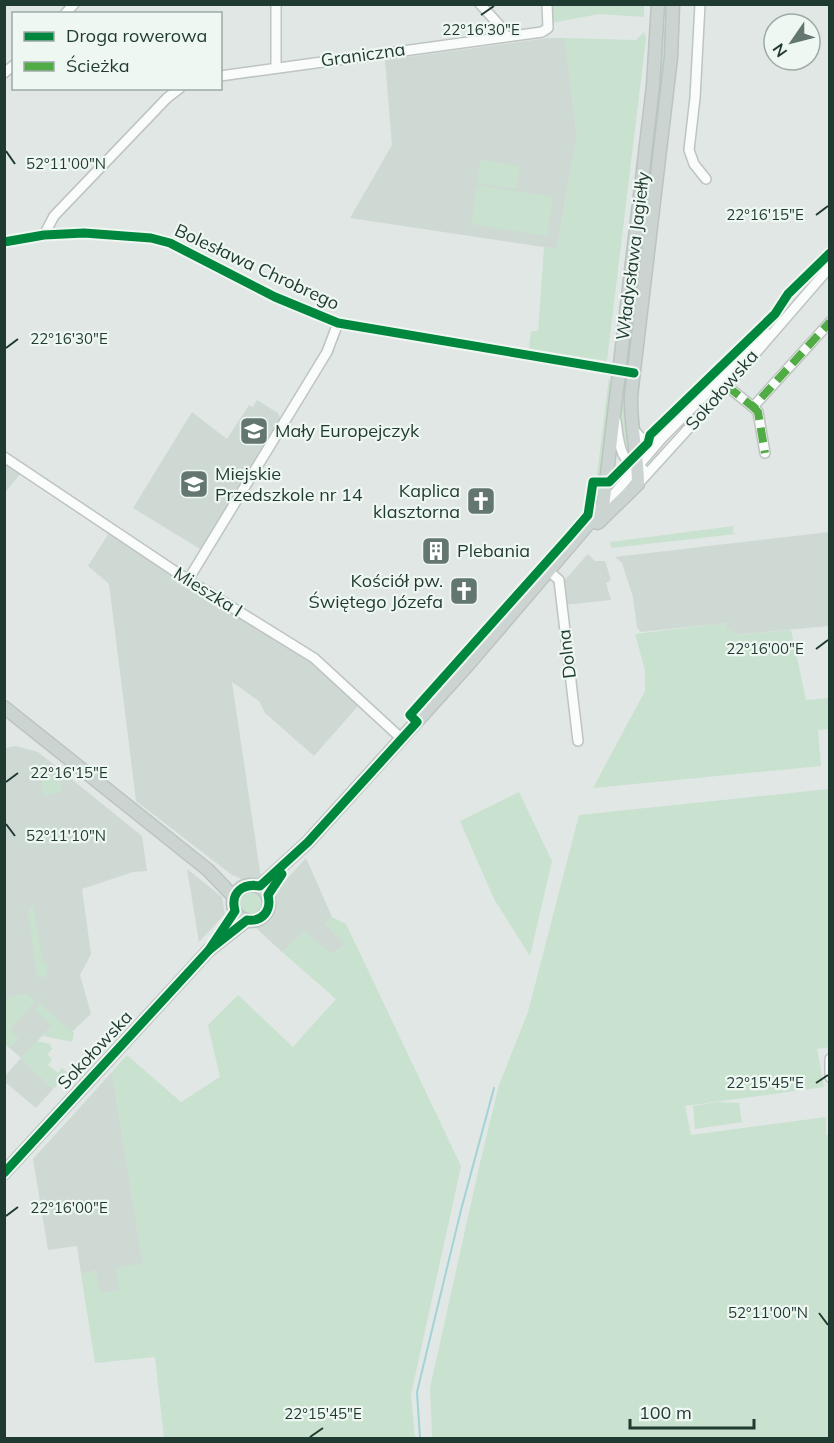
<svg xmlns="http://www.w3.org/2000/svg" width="834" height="1443" viewBox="0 0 834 1443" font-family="Mulish,sans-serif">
<rect width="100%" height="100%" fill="#e1e7e4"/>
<g fill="#cfd9d4">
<path d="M 548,38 L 565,38 L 577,135 L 557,249 L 350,218 L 392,145 L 385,60 Z"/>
<path d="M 257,400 L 278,413 L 281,419 L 200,549 L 133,508 L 192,412 L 227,439 L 249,405 L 253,407 Z"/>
<path d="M 5,463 L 20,474 L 5,493 Z"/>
<path d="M 829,532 L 829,626 L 733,635 L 727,630 L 725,623 L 641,632 L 637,628 L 633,597 L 622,563 L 615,557 Z"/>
<path d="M 109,533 L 305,658 L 358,706 L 314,756 L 265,713 L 259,701 L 232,682 L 261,878 L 244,880 L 232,875 L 136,801 L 109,584 L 88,566 Z"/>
<path d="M 588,554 L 595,561 L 605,561 L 611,580 L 606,583 L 611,600 L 564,605 L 562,583 Z"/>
<path d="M 16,746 L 38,752 L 142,836 L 147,871 L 133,872 L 82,889 L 91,954 L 80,975 L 91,1014 L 65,1038 L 52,1026 L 21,1058 L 53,1089 L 36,1108 L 5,1082 L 4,1077 L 21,1058 L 4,1043 L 4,748 Z"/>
<path d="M 306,858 L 332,917 L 326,925 L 346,944 L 331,954 L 304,932 L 282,952 L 255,927 L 264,923 L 271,917 L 275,909 L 275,892 Z"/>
<path d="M 187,869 L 222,897 L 225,914 L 199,942 Z"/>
<path d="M 112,1072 L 143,1263 L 119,1291 L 99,1293 L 96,1271 L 81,1274 L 77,1246 L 48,1250 L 33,1159 Z"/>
</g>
<g fill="#c9e1cf">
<path d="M 552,5 L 644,5 L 644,17 L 599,14 L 551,23 Z"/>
<path d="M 668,25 L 666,71 L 632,346 L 626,346 L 661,26 Z"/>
<path d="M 644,32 L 646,38 L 607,361 L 529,349 L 531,331 L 538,331 L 544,247 L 557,249 L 577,135 L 565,38 L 636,40 Z"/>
<path d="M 480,160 L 520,166 L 516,189 L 477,183 Z"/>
<path d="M 477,185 L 553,197 L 547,236 L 471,224 Z"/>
<path d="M 609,377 L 611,389 L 600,478 L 597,475 Z"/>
<path d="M 623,378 L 627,387 L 626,425 L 632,451 L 628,456 L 621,422 Z"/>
<path d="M 734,526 L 732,532 L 736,534 L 611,548 L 610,542 Z"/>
<path d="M 725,623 L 727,630 L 733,629 L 734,635 L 791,630 L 806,700 L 829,698 L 829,729 L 818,730 L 821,766 L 593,788 L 645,691 L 645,670 L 635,634 Z"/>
<path d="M 40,769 L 62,784 L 60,793 L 43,795 Z"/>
<path d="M 829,789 L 830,1047 L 817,1049 L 824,1087 L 685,1106 L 691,1135 L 826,1117 L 826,1135 L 830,1135 L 829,1438 L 432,1438 L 430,1388 L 480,1163 L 499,1085 L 528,1012 L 579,815 Z"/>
<path d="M 519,792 L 552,861 L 530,956 L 494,899 L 460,821 Z"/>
<circle cx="251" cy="903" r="12"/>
<path d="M 33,903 L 43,962 L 46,962 L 48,972 L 44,978 L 37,976 L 28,913 Z"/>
<path d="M 332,917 L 346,924 L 461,1166 L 411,1395 L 415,1438 L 164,1438 L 155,1357 L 95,1363 L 81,1274 L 96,1271 L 100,1293 L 119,1291 L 116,1268 L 143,1263 L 112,1072 L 127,1055 L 181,1102 L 220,1077 L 208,1025 L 238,995 L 293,1047 L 336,999 L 282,952 L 304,931 L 331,954 L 345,945 L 326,924 Z"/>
<path d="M 25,994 L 36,1000 L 10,1030 L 19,1039 L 10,1048 L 5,1043 L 5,998 Z"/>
<path d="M 40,1004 L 74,1033 L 72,1042 L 43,1036 L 52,1026 L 34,1010 Z"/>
<path d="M 37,1041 L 50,1044 L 52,1049 L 47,1054 L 52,1059 L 48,1065 L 58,1073 L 62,1068 L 68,1073 L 53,1089 L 21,1058 Z"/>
<path d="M 718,1102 L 739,1103 L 742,1122 L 695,1129 L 693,1106 Z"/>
</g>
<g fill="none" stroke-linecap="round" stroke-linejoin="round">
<path stroke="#a1d3d7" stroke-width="2" d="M 420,1438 L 417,1392 L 461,1210 L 494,1088"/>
<g stroke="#bec4c1" stroke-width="12">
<g id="minor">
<path d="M 480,4 L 502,28 L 505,36"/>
<path d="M 700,4 L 695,98 L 689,150 L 694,164 L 706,179"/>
<path d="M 65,14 L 74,4"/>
<path d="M 276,67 L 276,4"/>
<path d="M 4,73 L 14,65"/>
<path d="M 220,76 L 542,32 L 548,28 L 547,4"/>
<path d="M 44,235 L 54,216 L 167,98 L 180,88"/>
<path d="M 4,242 L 44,235 L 84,233 L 151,238 L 170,243 L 275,297 L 338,323 L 634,373"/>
<path d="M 727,386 L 753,407 L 830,322"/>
<path d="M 753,407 L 758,412 L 765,453"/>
<path d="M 616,421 C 619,442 619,464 643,469"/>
<path d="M 634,430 L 643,440 L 662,438"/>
<path d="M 4,457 L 188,580 L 314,658 L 402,739"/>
<path d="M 638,484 L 727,386 L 830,267"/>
<path d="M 603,507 L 662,438 L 766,333"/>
<path d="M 550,572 L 559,580 L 578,741"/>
<path d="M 188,580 L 327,352 L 338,323"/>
<path d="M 830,1059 L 830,1077"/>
</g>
</g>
<g stroke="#bbc4c1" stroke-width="15">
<g id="major">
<path d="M 598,523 L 638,484 C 638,454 630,426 631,396 L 671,57 L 673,4"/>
<path d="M 4,707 L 208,870 L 234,897"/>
<circle cx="251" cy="903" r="18"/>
<path d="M 260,886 L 308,842 L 468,665 L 603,507 L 653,86 L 658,4"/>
<path d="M 4,1173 L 209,950 L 247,920"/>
</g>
</g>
<use href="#minor" stroke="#fafbfb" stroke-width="9"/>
<use href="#major" stroke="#ccd4d1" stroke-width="12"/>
<g stroke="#52ac45" stroke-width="8" stroke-dasharray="15 8" stroke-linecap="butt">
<path d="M 727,386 L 753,407 L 830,322"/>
<path d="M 753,407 L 758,412 L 765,453"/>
</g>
<g stroke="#eff7f2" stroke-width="13">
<g id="cycleway">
<path d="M 4,242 L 44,235 L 84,233 L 151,238 L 170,243 L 275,297 L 338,323 L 634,373"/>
<path d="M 209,950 L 235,911 C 230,892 243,883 260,886 L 308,842 L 417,722 L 410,715 L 569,537 L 588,515 L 593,482 L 609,482 L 648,443 L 650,435 L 775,314 L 788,294 L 830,253"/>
<path d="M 4,1173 L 209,950 L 247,920 C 262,922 272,911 268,895 L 282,874"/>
</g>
</g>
<use href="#cycleway" stroke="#00873e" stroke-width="9"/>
</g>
<path fill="none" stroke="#1f3a31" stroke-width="2" d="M 481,15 L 494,6M 6,151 L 15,164M 816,215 L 828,206M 6,348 L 18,339M 816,649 L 828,640M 6,782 L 18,773M 6,824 L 15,836M 816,1083 L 828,1075M 6,1216 L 18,1207M 819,1313 L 828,1325M 310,1437 L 323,1428"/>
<defs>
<g id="school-square" transform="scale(1.5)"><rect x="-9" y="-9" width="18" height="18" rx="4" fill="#637770" stroke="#eff7f2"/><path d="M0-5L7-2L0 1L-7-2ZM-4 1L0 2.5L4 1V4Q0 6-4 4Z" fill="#fff"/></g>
<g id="church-square" transform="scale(1.5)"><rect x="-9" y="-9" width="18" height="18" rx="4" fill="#637770" stroke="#eff7f2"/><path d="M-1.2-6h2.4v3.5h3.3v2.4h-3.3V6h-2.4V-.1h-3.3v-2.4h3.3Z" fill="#fff"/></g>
<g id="building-square" transform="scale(1.5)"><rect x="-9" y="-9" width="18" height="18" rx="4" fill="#637770" stroke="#eff7f2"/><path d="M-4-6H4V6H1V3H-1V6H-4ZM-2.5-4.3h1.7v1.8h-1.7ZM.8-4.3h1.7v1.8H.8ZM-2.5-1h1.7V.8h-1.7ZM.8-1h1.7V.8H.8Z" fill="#fff"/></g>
</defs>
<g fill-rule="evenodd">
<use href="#school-square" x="254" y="431"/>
<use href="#school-square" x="194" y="484"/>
<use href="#church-square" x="481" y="501"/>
<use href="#building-square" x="436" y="551"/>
<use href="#church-square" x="464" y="591"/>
</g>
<g text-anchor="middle" stroke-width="4.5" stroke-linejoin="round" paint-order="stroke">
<g font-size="18" fill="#1f3a31" stroke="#eff7f2">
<text transform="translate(363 55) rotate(-8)" y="6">Graniczna</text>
<text transform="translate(633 256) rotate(-83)" y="6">Władysława Jagiełły</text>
<text transform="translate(257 267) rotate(25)" y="6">Bolesława Chrobrego</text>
<text transform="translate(722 390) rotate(-49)" y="6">Sokołowska</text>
<text transform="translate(208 592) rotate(32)" y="6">Mieszka I</text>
<text transform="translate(567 654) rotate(-97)" y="6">Dolna</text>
<text transform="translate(95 1050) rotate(-47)" y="6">Sokołowska</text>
</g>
<g font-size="18" fill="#1f3a31" stroke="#eff7f2" text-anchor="start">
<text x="275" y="437">Mały Europejczyk</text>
<text x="215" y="480">Miejskie<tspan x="215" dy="21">Przedszkole nr 14</tspan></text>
<text x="460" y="497" text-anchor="end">Kaplica<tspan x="460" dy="21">klasztorna</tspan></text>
<text x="457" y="557">Plebania</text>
<text x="443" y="587" text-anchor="end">Kościół pw.<tspan x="443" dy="21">Świętego Józefa</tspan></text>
</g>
</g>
<g font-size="15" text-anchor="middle" fill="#1f3a31" stroke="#eff7f2" stroke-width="4.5" stroke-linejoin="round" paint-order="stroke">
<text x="481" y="35">22°16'30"E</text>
<text x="66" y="169">52°11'00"N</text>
<text x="765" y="220">22°16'15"E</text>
<text x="69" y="344">22°16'30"E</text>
<text x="765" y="654">22°16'00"E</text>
<text x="69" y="778">22°16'15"E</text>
<text x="66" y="841">52°11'10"N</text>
<text x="765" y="1088">22°15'45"E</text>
<text x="69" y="1213">22°16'00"E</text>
<text x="768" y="1318">52°11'00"N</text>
<text x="323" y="1419">22°15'45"E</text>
</g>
<rect width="834" height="1443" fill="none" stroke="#1f3a31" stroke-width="12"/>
<rect x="12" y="12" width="210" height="78" fill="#eff7f2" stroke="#9caba5" stroke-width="1.5"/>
<rect x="24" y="32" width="30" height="9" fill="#00873e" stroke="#9caba5" stroke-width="1.5"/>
<text x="66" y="42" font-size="18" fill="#1f3a31">Droga rowerowa</text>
<rect x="24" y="62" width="30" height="9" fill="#52ac45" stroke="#9caba5" stroke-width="1.5"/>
<text x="66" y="72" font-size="18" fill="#1f3a31">Ścieżka</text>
<g transform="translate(792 42) rotate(235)"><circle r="28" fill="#eff7f2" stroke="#9caba5" stroke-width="1.5"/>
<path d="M0-4.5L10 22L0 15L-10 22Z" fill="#637770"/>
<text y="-9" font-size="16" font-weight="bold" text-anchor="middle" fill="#1f3a31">N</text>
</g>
<path d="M630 1419v9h124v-9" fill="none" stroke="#1f3a31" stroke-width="3"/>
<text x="639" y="1419" font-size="18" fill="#1f3a31" stroke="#eff7f2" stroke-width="4.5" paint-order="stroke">100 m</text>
</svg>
